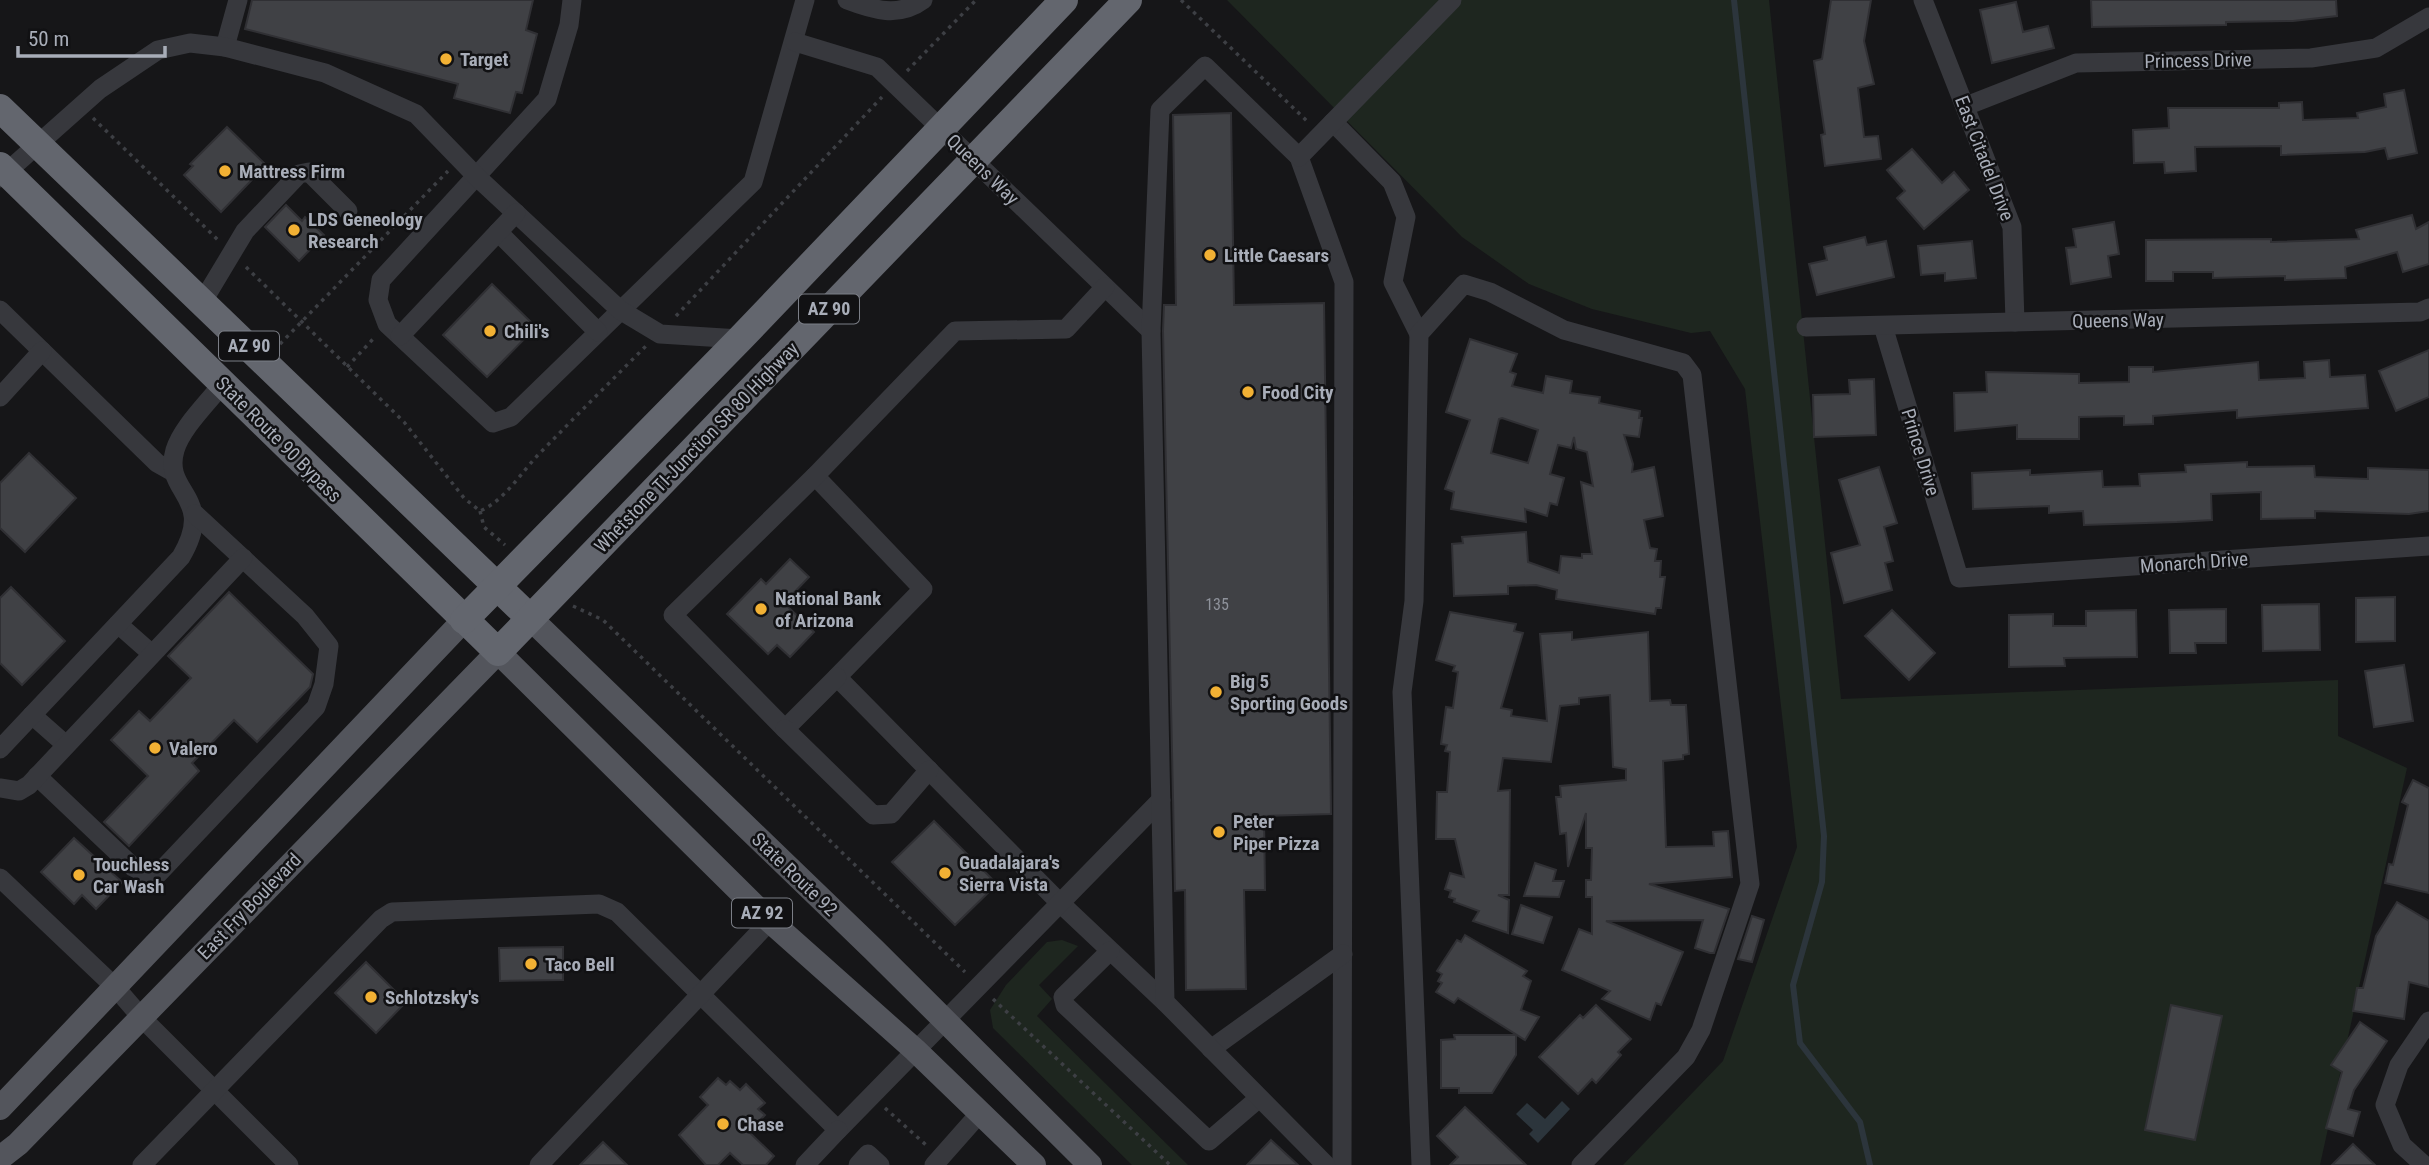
<svg xmlns="http://www.w3.org/2000/svg" width="2429" height="1165" viewBox="0 0 2429 1165" font-family="'Roboto Condensed',sans-serif">
<rect width="100%" height="100%" fill="#161618"/>
<g fill="#1e261f">
<path d="M 1227,0 L 1769,0 L 1841,699 L 2338,680 L 2338,736 L 2407,768 L 2320,1165 L 1623,1165 L 1723,1061 L 1797,847 L 1745,389 L 1710,331 L 1691,333 L 1592,309 L 1529,284 L 1462,237 Z"/>
<path d="M 1062,940 L 1078,946 L 1039,985 L 1052,999 L 1037,1016 L 1188,1165 L 1132,1165 L 993,1028 L 990,1010 L 1006,985 L 1047,942 Z"/>
</g>
<path fill="#2c353c" d="M 1562,1101 L 1570,1109 L 1538,1143 L 1529,1134 L 1533,1130 L 1516,1114 L 1527,1103 L 1545,1119 Z"/>
<g fill="none" stroke-linecap="round" stroke-linejoin="round">
<path stroke="#2c353c" stroke-width="6" d="M 1734,0 L 1824,836 L 1822,882 L 1793,985 L 1800,1043 L 1860,1122 L 1870,1165"/>
</g>
<g fill="#404145" stroke="#303034" stroke-width="2" fill-rule="evenodd">
<path d="M 252,0 L 533,0 L 526,30 L 537,34 L 522,93 L 516,92 L 510,113 L 454,98 L 458,84 L 245,29 Z"/>
<path d="M 1831,0 L 1871,0 L 1864,41 L 1874,84 L 1858,88 L 1864,137 L 1878,136 L 1881,159 L 1825,166 L 1821,135 L 1825,134 L 1814,61 L 1822,59 Z"/>
<path d="M 2091,0 L 2336,0 L 2337,16 L 2293,21 L 2226,22 L 2226,25 L 2092,27 Z"/>
<path d="M 2016,2 L 2023,32 L 2048,26 L 2054,48 L 1992,63 L 1980,10 Z"/>
<path d="M 2404,90 L 2417,153 L 2388,159 L 2385,148 L 2365,152 L 2281,155 L 2281,146 L 2195,147 L 2196,171 L 2165,173 L 2164,162 L 2134,163 L 2133,130 L 2169,128 L 2168,108 L 2279,108 L 2279,103 L 2302,102 L 2303,120 L 2358,118 L 2357,113 L 2386,107 L 2384,94 Z"/>
<path d="M 1231,113 L 1234,305 L 1324,303 L 1331,814 L 1264,816 L 1265,890 L 1244,890 L 1246,989 L 1186,990 L 1185,890 L 1175,891 L 1163,331 L 1164,305 L 1176,305 L 1173,115 Z"/>
<path d="M 227,127 L 266,165 L 221,212 L 184,175 L 193,166 L 190,164 Z"/>
<path d="M 1912,149 L 1942,183 L 1954,172 L 1969,190 L 1924,229 L 1897,198 L 1905,191 L 1887,170 Z"/>
<path d="M 286,205 L 302,221 L 305,217 L 324,235 L 299,261 L 265,227 Z"/>
<path d="M 2412,215 L 2416,229 L 2429,222 L 2429,264 L 2403,272 L 2397,252 L 2345,267 L 2346,278 L 2285,280 L 2285,276 L 2213,278 L 2213,272 L 2173,272 L 2173,281 L 2146,281 L 2146,240 L 2271,239 L 2271,242 L 2359,239 L 2356,230 Z"/>
<path d="M 2114,222 L 2119,254 L 2108,256 L 2111,277 L 2071,284 L 2066,248 L 2076,247 L 2073,229 Z"/>
<path d="M 1865,237 L 1867,245 L 1886,241 L 1894,277 L 1817,295 L 1809,264 L 1827,260 L 1824,247 Z"/>
<path d="M 1972,241 L 1976,278 L 1945,281 L 1945,273 L 1921,275 L 1918,246 Z"/>
<path d="M 492,284 L 536,327 L 487,377 L 443,335 Z"/>
<path d="M 1470,339 L 1517,354 L 1510,372 L 1516,374 L 1512,386 L 1543,393 L 1546,376 L 1572,381 L 1570,393 L 1600,397 L 1599,403 L 1640,411 L 1639,418 L 1642,418 L 1639,437 L 1624,435 L 1633,464 L 1632,472 L 1654,467 L 1663,516 L 1644,520 L 1650,548 L 1657,549 L 1655,561 L 1661,561 L 1660,577 L 1665,577 L 1661,608 L 1656,608 L 1655,614 L 1556,599 L 1557,590 L 1536,585 L 1508,586 L 1508,594 L 1454,596 L 1452,544 L 1463,543 L 1462,537 L 1526,532 L 1528,562 L 1559,573 L 1561,556 L 1582,558 L 1582,554 L 1592,554 L 1581,482 L 1593,486 L 1587,452 L 1576,449 L 1574,437 L 1571,448 L 1558,445 L 1550,474 L 1564,478 L 1557,505 L 1550,503 L 1547,516 L 1525,509 L 1526,522 L 1451,509 L 1454,492 L 1445,489 L 1470,420 L 1446,412 ZM 1502,418 L 1538,430 L 1528,463 L 1491,453 L 1499,419 Z"/>
<path d="M 2429,350 L 2429,397 L 2396,411 L 2379,371 Z"/>
<path d="M 2329,360 L 2330,377 L 2365,375 L 2368,408 L 2237,418 L 2237,410 L 2153,416 L 2153,424 L 2124,425 L 2124,416 L 2079,417 L 2079,439 L 2017,439 L 2017,425 L 1955,431 L 1954,393 L 1987,392 L 1986,372 L 2079,374 L 2079,383 L 2129,382 L 2129,367 L 2153,367 L 2153,372 L 2258,362 L 2259,380 L 2305,378 L 2304,362 Z"/>
<path d="M 1874,379 L 1876,435 L 1814,437 L 1813,395 L 1850,394 L 1849,380 Z"/>
<path d="M 29,453 L 76,498 L 25,552 L 0,528 L 0,483 Z"/>
<path d="M 2247,462 L 2247,467 L 2314,466 L 2315,477 L 2368,479 L 2368,468 L 2429,470 L 2429,511 L 2409,514 L 2315,511 L 2315,518 L 2261,519 L 2261,492 L 2211,494 L 2212,520 L 2177,522 L 2084,525 L 2083,511 L 2049,513 L 2049,506 L 1973,509 L 1972,473 L 2030,470 L 2030,475 L 2102,471 L 2103,487 L 2140,486 L 2139,474 L 2186,472 L 2185,465 Z"/>
<path d="M 1879,467 L 1897,523 L 1884,527 L 1893,561 L 1885,563 L 1892,590 L 1844,603 L 1831,553 L 1860,545 L 1839,480 Z"/>
<path d="M 790,559 L 809,577 L 784,603 L 814,632 L 790,657 L 777,645 L 768,654 L 727,614 L 761,579 L 766,584 Z"/>
<path d="M 11,587 L 65,641 L 22,685 L 0,663 L 0,598 Z"/>
<path d="M 229,592 L 313,674 L 310,687 L 257,742 L 234,720 L 192,763 L 199,771 L 129,846 L 104,822 L 148,776 L 111,740 L 139,711 L 150,721 L 191,678 L 168,656 Z"/>
<path d="M 2395,597 L 2395,641 L 2356,642 L 2356,598 Z"/>
<path d="M 2319,604 L 2320,650 L 2263,651 L 2262,605 Z"/>
<path d="M 2226,609 L 2226,643 L 2195,643 L 2196,653 L 2170,653 L 2169,610 Z"/>
<path d="M 1892,610 L 1935,653 L 1909,680 L 1865,636 Z"/>
<path d="M 2136,610 L 2137,657 L 2064,658 L 2065,666 L 2009,667 L 2009,615 L 2053,614 L 2053,626 L 2086,626 L 2086,611 Z"/>
<path d="M 1450,612 L 1516,624 L 1514,631 L 1523,633 L 1501,708 L 1512,710 L 1511,716 L 1547,721 L 1540,634 L 1572,632 L 1572,640 L 1648,632 L 1650,701 L 1670,700 L 1671,705 L 1686,705 L 1689,754 L 1683,755 L 1683,759 L 1663,761 L 1666,847 L 1714,846 L 1713,832 L 1728,831 L 1732,877 L 1649,884 L 1729,909 L 1714,953 L 1710,953 L 1695,948 L 1703,920 L 1606,921 L 1683,952 L 1661,1005 L 1656,1003 L 1650,1020 L 1602,999 L 1610,991 L 1562,970 L 1579,929 L 1592,934 L 1592,897 L 1586,897 L 1586,880 L 1591,880 L 1592,848 L 1586,848 L 1586,813 L 1568,867 L 1566,833 L 1560,834 L 1556,797 L 1561,797 L 1560,786 L 1626,780 L 1626,769 L 1613,767 L 1610,695 L 1579,698 L 1579,704 L 1560,706 L 1551,762 L 1503,758 L 1498,791 L 1510,790 L 1509,891 L 1509,895 L 1498,895 L 1509,900 L 1508,933 L 1473,921 L 1479,911 L 1454,902 L 1455,899 L 1449,897 L 1451,891 L 1445,889 L 1450,873 L 1464,877 L 1455,839 L 1436,839 L 1437,792 L 1447,792 L 1450,752 L 1445,751 L 1447,745 L 1441,744 L 1446,707 L 1453,708 L 1458,672 L 1453,671 L 1455,666 L 1436,660 Z"/>
<path d="M 2404,665 L 2413,721 L 2374,727 L 2365,671 Z"/>
<path d="M 2413,780 L 2429,788 L 2429,893 L 2385,883 L 2389,864 L 2393,865 L 2408,805 L 2402,802 Z"/>
<path d="M 934,821 L 997,884 L 955,925 L 892,862 Z"/>
<path d="M 74,838 L 122,882 L 96,909 L 82,895 L 74,904 L 41,872 Z"/>
<path d="M 1535,863 L 1556,870 L 1553,881 L 1564,881 L 1559,897 L 1524,896 Z"/>
<path d="M 2397,902 L 2429,921 L 2429,987 L 2409,982 L 2404,1019 L 2353,1011 L 2357,988 L 2363,988 L 2376,936 Z"/>
<path d="M 1521,905 L 1552,917 L 1543,943 L 1512,934 Z"/>
<path d="M 1752,916 L 1764,920 L 1752,962 L 1738,959 Z"/>
<path d="M 1465,935 L 1527,971 L 1523,976 L 1531,981 L 1521,1010 L 1539,1017 L 1525,1040 L 1458,998 L 1454,1003 L 1436,992 L 1442,983 L 1438,981 L 1442,974 L 1437,971 L 1457,940 L 1461,942 Z"/>
<path d="M 563,947 L 563,980 L 500,981 L 499,948 Z"/>
<path d="M 366,962 L 406,1002 L 376,1033 L 335,993 Z"/>
<path d="M 1596,1005 L 1631,1039 L 1618,1052 L 1621,1055 L 1596,1083 L 1592,1079 L 1578,1094 L 1539,1057 L 1580,1015 L 1583,1018 Z"/>
<path d="M 2171,1005 L 2222,1016 L 2195,1140 L 2145,1130 Z"/>
<path d="M 2360,1022 L 2387,1041 L 2354,1090 L 2348,1109 L 2360,1112 L 2353,1136 L 2326,1128 L 2342,1072 L 2331,1065 Z"/>
<path d="M 1454,1035 L 1516,1035 L 1516,1055 L 1492,1093 L 1459,1093 L 1459,1088 L 1441,1088 L 1441,1040 L 1455,1039 Z"/>
<path d="M 718,1078 L 726,1085 L 730,1081 L 740,1090 L 746,1084 L 765,1103 L 758,1109 L 765,1115 L 749,1132 L 774,1156 L 766,1165 L 743,1165 L 730,1153 L 718,1165 L 706,1165 L 679,1135 L 708,1105 L 700,1097 Z"/>
<path d="M 1465,1107 L 1526,1165 L 1450,1165 L 1458,1157 L 1437,1136 Z"/>
<path d="M 1271,1140 L 1298,1165 L 1247,1165 Z"/>
<path d="M 603,1142 L 627,1165 L 580,1165 Z"/>
<path d="M 2353,1144 L 2375,1165 L 2332,1165 Z"/>
</g>
<g fill="none" stroke-linecap="round" stroke-linejoin="round">
<g stroke="#3d3f44" stroke-width="3.5" stroke-dasharray="3.5 5" stroke-linecap="butt">
<path d="M 1181,0 L 1308,122"/>
<path d="M 907,71 L 976,0"/>
<path d="M 93,118 L 218,240"/>
<path d="M 246,267 L 404,422 L 464,498 L 480,511 C 505,500 520,474 538,455 C 574,418 610,382 646,346"/>
<path d="M 676,316 L 882,97"/>
<path d="M 280,344 L 448,171"/>
<path d="M 347,367 L 374,338"/>
<path d="M 480,511 L 484,527 L 505,545"/>
<path d="M 573,606 L 603,620 L 965,972"/>
<path d="M 993,999 L 1170,1165"/>
<path d="M 885,1108 L 926,1145"/>
</g>
<g stroke="#37383d" stroke-width="19">
<path d="M 572,0 L 569,25 L 547,99 L 381,280 L 378,300 L 387,324 L 493,423 L 511,417 L 753,182 L 805,0"/>
<path d="M 847,0 C 873,10 899,18 923,0"/>
<path d="M 1923,0 L 2012,227 L 2015,322"/>
<path d="M 795,42 L 877,67 L 1151,331"/>
<path d="M 225,47 L 238,0"/>
<path d="M 1966,106 L 2076,63 L 2311,58 L 2376,48 L 2429,17"/>
<path d="M 1333,122 L 1392,182 L 1406,217 L 1393,282 L 1419,334"/>
<path d="M 1299,157 L 1344,282 L 1342,1165"/>
<path d="M 0,178 L 100,89 L 158,50 L 190,43 L 225,47 L 325,73 L 416,114 L 477,177 L 620,310 L 660,334 L 740,339"/>
<path d="M 498,232 L 598,332"/>
<path d="M 203,301 L 245,231 L 299,174 L 309,172 L 348,211"/>
<path d="M 0,310 L 157,463 L 173,472"/>
<path d="M 1883,326 L 1959,578 L 2429,546"/>
<path d="M 1806,327 L 2420,312 L 2429,308"/>
<path d="M 400,336 L 516,213"/>
<path d="M 0,397 L 42,351"/>
<path d="M 815,476 L 923,589 L 837,677 L 1059,902 L 1165,1002"/>
<path d="M 118,624 L 152,654"/>
<path d="M 837,677 L 785,729 L 673,615 L 815,476 L 955,331 L 1066,329 L 1105,287"/>
<path d="M 32,715 L 66,745"/>
<path d="M 785,729 L 873,815 L 891,814 L 929,770"/>
<path d="M 0,749 L 181,557 C 217,496 162,494 175,450 C 182,427 208,403 223,383"/>
<path d="M 37,776 L 133,867 L 147,874 L 158,874 L 316,707 L 324,684 L 329,646 L 305,616 L 195,514"/>
<path d="M 0,788 L 19,791 L 29,785 L 243,558"/>
<path d="M 0,878 L 116,988 L 141,1017 L 289,1165"/>
<path d="M 1110,951 L 1063,997 L 1065,1005 L 1209,1141 L 1258,1099"/>
<path d="M 1211,1049 L 1343,954"/>
<path d="M 142,1165 L 381,919 L 392,912 L 599,904 L 617,912 L 838,1130 L 1161,800"/>
<path d="M 539,1165 L 770,921"/>
<path d="M 805,1165 L 838,1130"/>
<path d="M 858,1165 L 868,1154 L 880,1165"/>
<path d="M 934,1165 L 980,1113"/>
<path d="M 1326,1165 L 1165,1002 L 1151,331 L 1160,110 L 1205,66 L 1299,157 L 1452,0"/>
<path d="M 1421,1165 L 1402,692 L 1414,601 L 1419,334 L 1464,284 L 1490,292 L 1564,330 L 1683,363 L 1692,375 L 1750,884 L 1701,1030 L 1686,1057 L 1581,1165"/>
<path d="M 2424,1165 L 2402,1145 L 2385,1105 L 2399,1065 L 2429,1021"/>
</g>
<g stroke="#53555c" stroke-width="24">
<path d="M 530,618 L 874,950 L 1090,1165"/>
<path d="M 0,1108 L 464,620"/>
<path d="M 0,1158 L 18,1144 L 498,652 L 770,921 L 915,1050 L 1034,1165"/>
</g>
<g stroke="#63666e" stroke-width="28">
<path d="M 0,108 L 530,618"/>
<path d="M 0,166 L 498,652 L 1128,0"/>
<path d="M 464,620 L 740,339 L 1064,0"/>
</g>
</g>
<g fill="#f2b134" stroke="#111113" stroke-width="2.5">
<circle cx="446" cy="59" r="7"/>
<circle cx="225" cy="171" r="7"/>
<circle cx="294" cy="230" r="7"/>
<circle cx="1210" cy="255" r="7"/>
<circle cx="490" cy="331" r="7"/>
<circle cx="1248" cy="392" r="7"/>
<circle cx="761" cy="609" r="7"/>
<circle cx="1216" cy="692" r="7"/>
<circle cx="155" cy="748" r="7"/>
<circle cx="1219" cy="832" r="7"/>
<circle cx="945" cy="873" r="7"/>
<circle cx="79" cy="875" r="7"/>
<circle cx="531" cy="964" r="7"/>
<circle cx="371" cy="997" r="7"/>
<circle cx="723" cy="1124" r="7"/>
</g>
<g text-anchor="middle" stroke-width="5" stroke-linejoin="round" paint-order="stroke">
<g font-size="16" fill="#8e929b">
<text x="1217" y="610">135</text>
</g>
<g fill="#111113" stroke="#7b7e86" stroke-width="2">
<rect x="799" y="294.5" width="60" height="29" rx="5"/>
<rect x="219" y="331.5" width="60" height="29" rx="5"/>
<rect x="732" y="898.5" width="60" height="29" rx="5"/>
</g>
<g font-size="18" font-weight="bold" fill="#a8adb8">
<text x="829" y="315">AZ 90</text>
<text x="249" y="352">AZ 90</text>
<text x="762" y="919">AZ 92</text>
</g>
<g font-size="19" font-weight="bold" fill="#a8adb8" stroke="#111113" text-anchor="start">
<text x="460" y="66">Target</text>
<text x="239" y="178">Mattress Firm</text>
<text x="308" y="226">LDS Geneology<tspan x="308" dy="22">Research</tspan></text>
<text x="1224" y="262">Little Caesars</text>
<text x="504" y="338">Chili's</text>
<text x="1262" y="399">Food City</text>
<text x="775" y="605">National Bank<tspan x="775" dy="22">of Arizona</tspan></text>
<text x="1230" y="688">Big 5<tspan x="1230" dy="22">Sporting Goods</tspan></text>
<text x="169" y="755">Valero</text>
<text x="1233" y="828">Peter<tspan x="1233" dy="22">Piper Pizza</tspan></text>
<text x="959" y="869">Guadalajara's<tspan x="959" dy="22">Sierra Vista</tspan></text>
<text x="93" y="871">Touchless<tspan x="93" dy="22">Car Wash</tspan></text>
<text x="545" y="971">Taco Bell</text>
<text x="385" y="1004">Schlotzsky's</text>
<text x="737" y="1131">Chase</text>
</g>
<g font-size="19" fill="#a8adb8" stroke="#111113">
<text transform="translate(2198 60) rotate(-1)" y="7">Princess Drive</text>
<text transform="translate(1985 158) rotate(69)" y="7">East Citadel Drive</text>
<text transform="translate(983 169) rotate(44)" y="7">Queens Way</text>
<text transform="translate(2118 320) rotate(-1)" y="7">Queens Way</text>
<text transform="translate(279 439) rotate(45)" y="7">State Route 90 Bypass</text>
<text transform="translate(696 447) rotate(-46)" y="7">Whetstone TI-Junction SR 80 Highway</text>
<text transform="translate(1921 452) rotate(73)" y="7">Prince Drive</text>
<text transform="translate(2194 562) rotate(-4)" y="7">Monarch Drive</text>
<text transform="translate(795 874) rotate(44)" y="7">State Route 92</text>
<text transform="translate(249 906) rotate(-46)" y="7">East Fry Boulevard</text>
</g>
</g>
<path d="M18 46v10h147v-10" fill="none" stroke="#a8adb8" stroke-width="3.5"/>
<text x="28" y="46" font-size="21" fill="#a8adb8" stroke="#111113" stroke-width="5" paint-order="stroke">50 m</text>
</svg>
